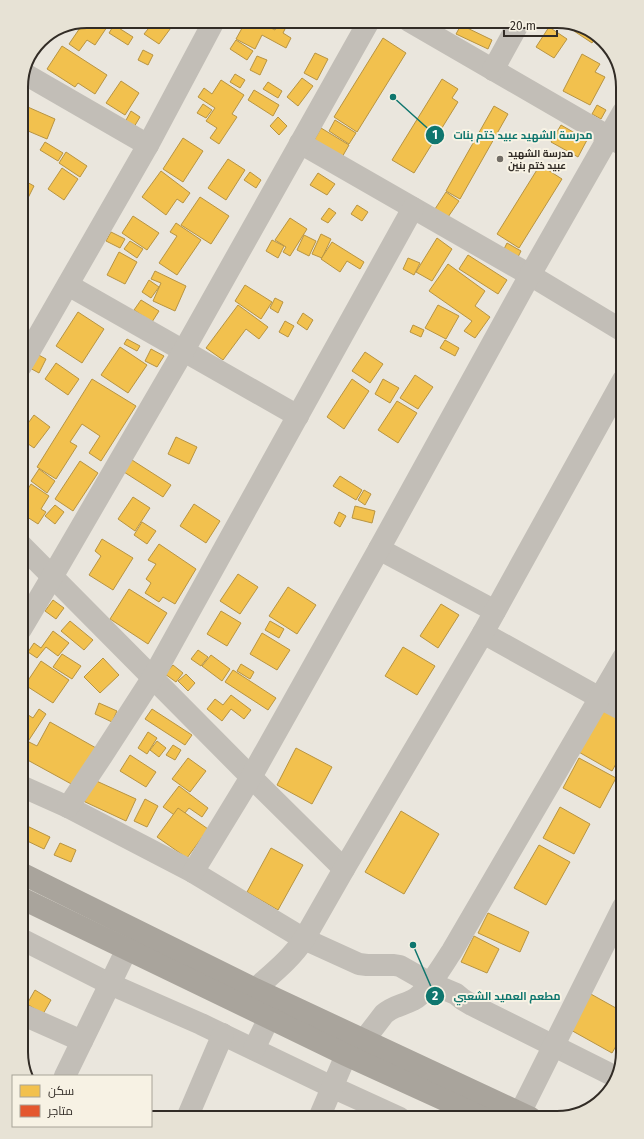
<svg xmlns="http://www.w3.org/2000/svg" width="644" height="1139" viewBox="0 0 644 1139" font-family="'Fira Sans',Cairo,sans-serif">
<rect width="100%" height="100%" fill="#eae6dd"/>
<g fill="#f2c14e" stroke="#b89442">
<path d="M 87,21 L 104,21 L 109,24 L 95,45 L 87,40 L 79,51 L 69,44 L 84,22 Z"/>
<path d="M 147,21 L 176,21 L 159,44 L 144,34 L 152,24 Z"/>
<path d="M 246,21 L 257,21 L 275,30 L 280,21 L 289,21 L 283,33 L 291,38 L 286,48 L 262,35 L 255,49 L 236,39 Z"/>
<path d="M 114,25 L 133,37 L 128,45 L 109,33 Z"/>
<path d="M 461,25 L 492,40 L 488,49 L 456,34 Z"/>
<path d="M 577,26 L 594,32 L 597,36 L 592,43 L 574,31 Z"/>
<path d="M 549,27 L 567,39 L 554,58 L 536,47 Z"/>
<path d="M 383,38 L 406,53 L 357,132 L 334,117 Z"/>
<path d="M 236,40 L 253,51 L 247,60 L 230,49 Z"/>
<path d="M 605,45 L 616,58 L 617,59 L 602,49 Z"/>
<path d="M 62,46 L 107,75 L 95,94 L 78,83 L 75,87 L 47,69 Z"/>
<path d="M 143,50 L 153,55 L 148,65 L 138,60 Z"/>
<path d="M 315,53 L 328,59 L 317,80 L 304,73 Z"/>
<path d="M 582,54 L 600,64 L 595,72 L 605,77 L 590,105 L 563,91 Z"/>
<path d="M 257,56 L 267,60 L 260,75 L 250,70 Z"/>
<path d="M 235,74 L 245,80 L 240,88 L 230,82 Z"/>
<path d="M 302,78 L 313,86 L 298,106 L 287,97 Z"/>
<path d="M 442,79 L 458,89 L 452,98 L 458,102 L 414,173 L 392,160 Z"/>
<path d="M 221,80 L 244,95 L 232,114 L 237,117 L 219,144 L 210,138 L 217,128 L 206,121 L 215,108 L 198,97 L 204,88 L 212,94 Z"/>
<path d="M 121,81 L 139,93 L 125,115 L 106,103 Z"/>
<path d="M 268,82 L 282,91 L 278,98 L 263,89 Z"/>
<path d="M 254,90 L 279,105 L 273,116 L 248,100 Z"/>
<path d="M 21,104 L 55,119 L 47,139 L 21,128 Z"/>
<path d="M 203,104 L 212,110 L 206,118 L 197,113 Z"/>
<path d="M 597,105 L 606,110 L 601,119 L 592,114 Z"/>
<path d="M 494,106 L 508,114 L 460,199 L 446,191 Z"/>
<path d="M 131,111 L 140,117 L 134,127 L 125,122 Z"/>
<path d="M 278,117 L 287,126 L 279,135 L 270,126 Z"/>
<path d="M 335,120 L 356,133 L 349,144 L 329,131 Z"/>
<path d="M 561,125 L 587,140 L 578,157 L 551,142 Z"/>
<path d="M 321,128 L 349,145 L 341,159 L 313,142 Z"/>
<path d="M 183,138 L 203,151 L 183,182 L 163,169 Z"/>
<path d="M 45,142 L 63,153 L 58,161 L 40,150 Z"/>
<path d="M 66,152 L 87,166 L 80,177 L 59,163 Z"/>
<path d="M 228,159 L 245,170 L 226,200 L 208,188 Z"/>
<path d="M 540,165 L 562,179 L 519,248 L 497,234 Z"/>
<path d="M 62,168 L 78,179 L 64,200 L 48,189 Z"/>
<path d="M 161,171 L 190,193 L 183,203 L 177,199 L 166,215 L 142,197 Z"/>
<path d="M 250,172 L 261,180 L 256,188 L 244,180 Z"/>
<path d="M 318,173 L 335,184 L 327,195 L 310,185 Z"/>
<path d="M 25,181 L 34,186 L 22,210 L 21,188 Z"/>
<path d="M 446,192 L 459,201 L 448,217 L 435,209 Z"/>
<path d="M 200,197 L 229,216 L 211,244 L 181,225 Z"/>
<path d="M 357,205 L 368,212 L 362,221 L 351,214 Z"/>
<path d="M 329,208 L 336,213 L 328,223 L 321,219 Z"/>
<path d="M 133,216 L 159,233 L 147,250 L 122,233 Z"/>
<path d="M 290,218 L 307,229 L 290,256 L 283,252 L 286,247 L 275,240 Z"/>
<path d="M 176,223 L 201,240 L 177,275 L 159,263 L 177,236 L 170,232 Z"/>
<path d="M 111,232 L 125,239 L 120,248 L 106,241 Z"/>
<path d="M 321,234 L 331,239 L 322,258 L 312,254 Z"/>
<path d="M 304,235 L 316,241 L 309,256 L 297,250 Z"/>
<path d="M 437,238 L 452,249 L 432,281 L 416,272 Z"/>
<path d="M 272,240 L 284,246 L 278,258 L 266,251 Z"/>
<path d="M 130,241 L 143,249 L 137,258 L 124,249 Z"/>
<path d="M 332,242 L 364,262 L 360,269 L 347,261 L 340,272 L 321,259 Z"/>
<path d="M 507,243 L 521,251 L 517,259 L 503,251 Z"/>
<path d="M 119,252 L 137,262 L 125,284 L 107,275 Z"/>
<path d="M 468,255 L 507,280 L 498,294 L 459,269 Z"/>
<path d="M 408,258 L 420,263 L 414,275 L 403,269 Z"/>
<path d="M 448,264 L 485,291 L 475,306 L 490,317 L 475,338 L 464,331 L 472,321 L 429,291 Z"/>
<path d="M 155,271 L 186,286 L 175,311 L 153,301 L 161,283 L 151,279 Z"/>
<path d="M 149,280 L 159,287 L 151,298 L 142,292 Z"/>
<path d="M 245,285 L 272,302 L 261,319 L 235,301 Z"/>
<path d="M 275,298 L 283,302 L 278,313 L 270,308 Z"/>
<path d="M 141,300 L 159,311 L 152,322 L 134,310 Z"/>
<path d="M 238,305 L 268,327 L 259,339 L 246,329 L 223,360 L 206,348 Z"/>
<path d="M 438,305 L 459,316 L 446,339 L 425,328 Z"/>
<path d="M 78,312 L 104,329 L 82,363 L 56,346 Z"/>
<path d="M 303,313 L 313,320 L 307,330 L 297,323 Z"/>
<path d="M 285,321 L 294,326 L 288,337 L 279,332 Z"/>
<path d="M 413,325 L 424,330 L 421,337 L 410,332 Z"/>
<path d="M 127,339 L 140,346 L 137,351 L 124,344 Z"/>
<path d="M 445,340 L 459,348 L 455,356 L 440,348 Z"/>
<path d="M 120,347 L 147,365 L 128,393 L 101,375 Z"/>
<path d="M 151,349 L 164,356 L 157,367 L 145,361 Z"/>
<path d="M 365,352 L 383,364 L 370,383 L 352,371 Z"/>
<path d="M 35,353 L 46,359 L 39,373 L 28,367 Z"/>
<path d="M 56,363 L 79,379 L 68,395 L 45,379 Z"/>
<path d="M 415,375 L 433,387 L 418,409 L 400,398 Z"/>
<path d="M 92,379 L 136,406 L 101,461 L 89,453 L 100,436 L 82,424 L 70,442 L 77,446 L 56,479 L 37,467 Z"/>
<path d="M 352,379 L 369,391 L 344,429 L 327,417 Z"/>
<path d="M 383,379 L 399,388 L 390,403 L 375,394 Z"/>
<path d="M 397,401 L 417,413 L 398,443 L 378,430 Z"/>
<path d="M 34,415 L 50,427 L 34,448 L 21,439 L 21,433 Z"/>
<path d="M 176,437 L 197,447 L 189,464 L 168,454 Z"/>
<path d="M 132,460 L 171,485 L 163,497 L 124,472 Z"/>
<path d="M 80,461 L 98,473 L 73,511 L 55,499 Z"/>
<path d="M 39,469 L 55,481 L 47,493 L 31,481 Z"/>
<path d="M 340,476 L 362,490 L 356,500 L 333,486 Z"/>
<path d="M 31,484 L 49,496 L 41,509 L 46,512 L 38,524 L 21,513 L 21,500 Z"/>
<path d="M 364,490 L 371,494 L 365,505 L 358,500 Z"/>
<path d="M 133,497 L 150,508 L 135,531 L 118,519 Z"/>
<path d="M 194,504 L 220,521 L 206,543 L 180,526 Z"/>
<path d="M 55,505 L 64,512 L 55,524 L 45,516 Z"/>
<path d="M 355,506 L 375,511 L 372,523 L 352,518 Z"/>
<path d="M 339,512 L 346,516 L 340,527 L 334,523 Z"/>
<path d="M 142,522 L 156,531 L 147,544 L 134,535 Z"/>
<path d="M 102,539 L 133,558 L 113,590 L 89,575 L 101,556 L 95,551 Z"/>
<path d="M 159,544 L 196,569 L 175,604 L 163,597 L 159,602 L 145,593 L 151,583 L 146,579 L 156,564 L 148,560 Z"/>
<path d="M 238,574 L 258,587 L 240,614 L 220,601 Z"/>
<path d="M 288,587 L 316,605 L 297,634 L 269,616 Z"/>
<path d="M 129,589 L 167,613 L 148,644 L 110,619 Z"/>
<path d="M 53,600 L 64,608 L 56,619 L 45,611 Z"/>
<path d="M 441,604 L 459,615 L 438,648 L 420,636 Z"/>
<path d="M 221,611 L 241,623 L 227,646 L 207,634 Z"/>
<path d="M 70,621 L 93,640 L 84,650 L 61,631 Z"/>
<path d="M 270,621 L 284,629 L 279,638 L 265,630 Z"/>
<path d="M 53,631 L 69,643 L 58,656 L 46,647 L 37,658 L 28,652 L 34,643 L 41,648 Z"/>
<path d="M 262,633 L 290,650 L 277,670 L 250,654 Z"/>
<path d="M 403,647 L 435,666 L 417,695 L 385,676 Z"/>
<path d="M 198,650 L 208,657 L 201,666 L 191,659 Z"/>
<path d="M 62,654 L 81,666 L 72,679 L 53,667 Z"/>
<path d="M 211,655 L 230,669 L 222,681 L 202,666 Z"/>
<path d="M 103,658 L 119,675 L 100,693 L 84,677 Z"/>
<path d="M 41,661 L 69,680 L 53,703 L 25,685 Z"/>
<path d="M 241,664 L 254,672 L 250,679 L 237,671 Z"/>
<path d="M 173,665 L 183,673 L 176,682 L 165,674 Z"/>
<path d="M 233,670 L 276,698 L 268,710 L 225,682 Z"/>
<path d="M 186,674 L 195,683 L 188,691 L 178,681 Z"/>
<path d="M 231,695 L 251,710 L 244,719 L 231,709 L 222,721 L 207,709 L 215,699 L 223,705 Z"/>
<path d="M 99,703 L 117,711 L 112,722 L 95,714 Z"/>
<path d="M 39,709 L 46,714 L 25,746 L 21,743 L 21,719 L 25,713 L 33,718 Z"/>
<path d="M 152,709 L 192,735 L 185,745 L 145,719 Z"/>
<path d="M 601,709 L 623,722 L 623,751 L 612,771 L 577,751 Z"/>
<path d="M 50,722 L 96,748 L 75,786 L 22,757 L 29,742 L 37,746 Z"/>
<path d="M 148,732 L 157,738 L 147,754 L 138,748 Z"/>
<path d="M 157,741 L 166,748 L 159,757 L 150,750 Z"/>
<path d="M 173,745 L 181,750 L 175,760 L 166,755 Z"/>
<path d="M 296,748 L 332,767 L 312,804 L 277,785 Z"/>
<path d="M 130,755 L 156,772 L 146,787 L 120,771 Z"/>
<path d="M 188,758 L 206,771 L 190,792 L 172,779 Z"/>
<path d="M 579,758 L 616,778 L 600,808 L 563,788 Z"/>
<path d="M 92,779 L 136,799 L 126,821 L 81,800 Z"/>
<path d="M 179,786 L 208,808 L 202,817 L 189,808 L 180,819 L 163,807 Z"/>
<path d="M 145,799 L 158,806 L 147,827 L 134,821 Z"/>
<path d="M 560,807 L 590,824 L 574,854 L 543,838 Z"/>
<path d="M 178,808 L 208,829 L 187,858 L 157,837 Z"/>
<path d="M 401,811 L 439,834 L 404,894 L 365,872 Z"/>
<path d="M 25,825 L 50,837 L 44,849 L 21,838 L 21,834 Z"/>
<path d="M 60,843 L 76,850 L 71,862 L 54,855 Z"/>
<path d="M 539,845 L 570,862 L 546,905 L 514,888 Z"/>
<path d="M 271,848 L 303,865 L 278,910 L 247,892 Z"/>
<path d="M 488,913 L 529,932 L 520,952 L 478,933 Z"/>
<path d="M 474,936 L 499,949 L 487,973 L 461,962 Z"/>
<path d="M 35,990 L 51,1000 L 43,1014 L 27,1004 Z"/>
<path d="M 589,993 L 623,1012 L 623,1034 L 612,1053 L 569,1029 Z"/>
</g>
<path fill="#e4572e" stroke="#af4a2c" d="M 623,1043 L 623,1052 L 621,1058 L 616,1055 Z"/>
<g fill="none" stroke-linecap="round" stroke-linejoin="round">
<g stroke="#c2beb7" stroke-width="22">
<path d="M 409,21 L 623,145"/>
<path d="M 493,70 L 520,21"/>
<path d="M 25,74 L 148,145"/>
<path d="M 300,143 L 530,275 L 623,331"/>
<path d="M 68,285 L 298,416"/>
<path d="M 21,366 L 148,145 L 214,21"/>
<path d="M 21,545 L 251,777 L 344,869"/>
<path d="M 379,549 L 495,611"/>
<path d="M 21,629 L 52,577 L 184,350 L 369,21"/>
<path d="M 483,633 L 600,698 L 623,710"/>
<path d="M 21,786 L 68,807 L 193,872 L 304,939 L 359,964 L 367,965 L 394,965 L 400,966 L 430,983 L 456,994 L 462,999 L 472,1005 L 616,1077"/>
<path d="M 68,807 L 100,759 L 153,677 L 413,208"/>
<path d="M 193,872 L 251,777 L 379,549 L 530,275 L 623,112"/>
<path d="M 21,939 L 110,984 L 201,1024 L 332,1087 L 400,1118"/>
<path d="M 255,989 C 273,973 291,959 304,939 L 344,869 L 483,633 L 623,380"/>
<path d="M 21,1014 L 82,1041"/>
<path d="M 364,1040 L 384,1014 C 393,1006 403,1005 413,1000 C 426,994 444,963 452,951 L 623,658"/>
<path d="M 254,1049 L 269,1018"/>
<path d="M 65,1076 L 127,949"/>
<path d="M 520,1113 L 623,907"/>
<path d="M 187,1118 L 223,1034"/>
<path d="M 319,1118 L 346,1055"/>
</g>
<g stroke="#a9a49c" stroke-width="22">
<path d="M 21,873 L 255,989 L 531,1118"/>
<path d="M 21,898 L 346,1055 L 484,1118"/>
</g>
</g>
<circle fill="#726d66" stroke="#f7f2e4" stroke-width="1.5" cx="500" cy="159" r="4"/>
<g text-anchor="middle" stroke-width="4" stroke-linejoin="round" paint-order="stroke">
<g font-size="10" font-weight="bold" fill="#322c26" stroke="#f7f2e4" text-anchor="start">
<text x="508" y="157">مدرسة الشهيد<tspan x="508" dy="12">عبيد ختم بنين</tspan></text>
</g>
</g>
<path d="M0 0H644V1139H0ZM87 28H557A59 59 0 0 1 616 87V1052A59 59 0 0 1 557 1111H87A59 59 0 0 1 28 1052V87A59 59 0 0 1 87 28Z" fill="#e7e2d5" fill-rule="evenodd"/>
<path fill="none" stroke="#322c26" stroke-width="2" d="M87 28H557A59 59 0 0 1 616 87V1052A59 59 0 0 1 557 1111H87A59 59 0 0 1 28 1052V87A59 59 0 0 1 87 28Z"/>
<path fill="none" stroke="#0f766e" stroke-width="1.5" d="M393 97L435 135M413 945L435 996"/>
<g fill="#0f766e" stroke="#f7f2e4" stroke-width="1.5">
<circle cx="393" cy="97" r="4"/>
<circle cx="413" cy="945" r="4"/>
<circle cx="435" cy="135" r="10"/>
<circle cx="435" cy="996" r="10"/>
</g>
<g font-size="12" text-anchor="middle" font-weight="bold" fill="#fff">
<text x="435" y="139">1</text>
<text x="435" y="1000">2</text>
</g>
<g font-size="11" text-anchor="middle" font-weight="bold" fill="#0f766e" stroke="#f7f2e4" stroke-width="4" stroke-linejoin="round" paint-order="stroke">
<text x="523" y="139">مدرسة الشهيد عبيد ختم بنات</text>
<text x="507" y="1000">مطعم العميد الشعبي</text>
</g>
<rect x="12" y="1075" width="140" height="52" fill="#f7f2e4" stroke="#a8a398"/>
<rect x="20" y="1085" width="20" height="12" fill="#f2c14e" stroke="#a8a398"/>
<text x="48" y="1095" font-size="12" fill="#322c26">سكن</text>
<rect x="20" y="1105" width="20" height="12" fill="#e4572e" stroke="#a8a398"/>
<text x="48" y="1115" font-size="12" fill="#322c26">متاجر</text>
<path d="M504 30v6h53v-6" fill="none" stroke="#322c26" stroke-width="2"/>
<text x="510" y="30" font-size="12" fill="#322c26" stroke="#f7f2e4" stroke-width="3" paint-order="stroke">20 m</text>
</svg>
